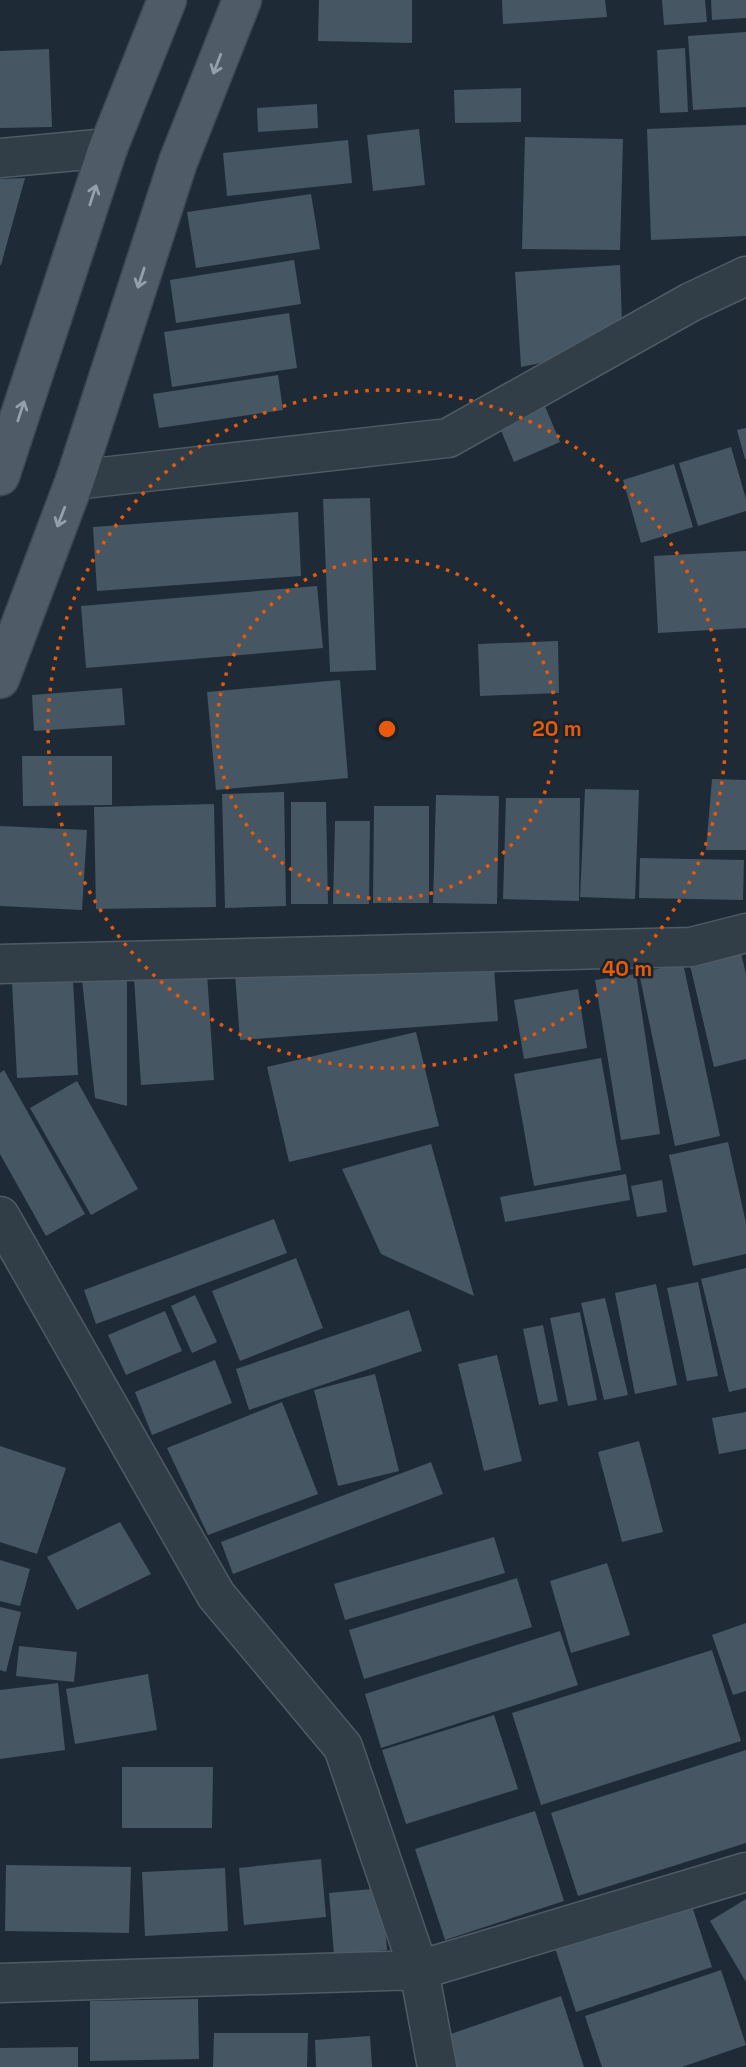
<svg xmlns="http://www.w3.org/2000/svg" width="746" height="2067" viewBox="0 0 746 2067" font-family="'Space Grotesk',sans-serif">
<rect width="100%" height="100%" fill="#1e2b36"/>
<g fill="#465662">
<path d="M 319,0 L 412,0 L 412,43 L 318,41 Z"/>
<path d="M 502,0 L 605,0 L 607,17 L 503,24 Z"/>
<path d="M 662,0 L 705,0 L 707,22 L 664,25 Z"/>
<path d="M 711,0 L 746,0 L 746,18 L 712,20 Z"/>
<path d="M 746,32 L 746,107 L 693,110 L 688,36 Z"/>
<path d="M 685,48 L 688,112 L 660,113 L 657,50 Z"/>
<path d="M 49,49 L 52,127 L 0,128 L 0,51 Z"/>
<path d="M 521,88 L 521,122 L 455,123 L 454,90 Z"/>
<path d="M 317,104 L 318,128 L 258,132 L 257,108 Z"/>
<path d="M 746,125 L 746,236 L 651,240 L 647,129 Z"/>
<path d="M 419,129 L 425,185 L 373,191 L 367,135 Z"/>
<path d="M 525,137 L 623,139 L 620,250 L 522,249 Z"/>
<path d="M 348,140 L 352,183 L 227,196 L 223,153 Z"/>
<path d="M 25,178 L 1,265 L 0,265 L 0,179 Z"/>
<path d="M 311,194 L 320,249 L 196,268 L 187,212 Z"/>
<path d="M 294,260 L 301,304 L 176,323 L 170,280 Z"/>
<path d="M 620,265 L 622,323 L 555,360 L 521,367 L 515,272 Z"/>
<path d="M 289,313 L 297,368 L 172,387 L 164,332 Z"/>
<path d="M 278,375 L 283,410 L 159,428 L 153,394 Z"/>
<path d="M 544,404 L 560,442 L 514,462 L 498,423 Z"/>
<path d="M 746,428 L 746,459 L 745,459 L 737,430 Z"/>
<path d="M 731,447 L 746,499 L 746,511 L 698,526 L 679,463 Z"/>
<path d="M 674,464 L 693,527 L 641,543 L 623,480 Z"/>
<path d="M 370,498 L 376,670 L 330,672 L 323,499 Z"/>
<path d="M 298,512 L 301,576 L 97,591 L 93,527 Z"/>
<path d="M 746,551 L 746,628 L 658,633 L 654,556 Z"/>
<path d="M 317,586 L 323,648 L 86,668 L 81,606 Z"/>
<path d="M 558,641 L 559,693 L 480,696 L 478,644 Z"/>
<path d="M 340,680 L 348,778 L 216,790 L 207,692 Z"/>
<path d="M 122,688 L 125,725 L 34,731 L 32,695 Z"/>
<path d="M 22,756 L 112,756 L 112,805 L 23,806 Z"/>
<path d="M 712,779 L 746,780 L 746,850 L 706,850 Z"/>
<path d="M 585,789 L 639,790 L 635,899 L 580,897 Z"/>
<path d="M 284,792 L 286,906 L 225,908 L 222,794 Z"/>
<path d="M 436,795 L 499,796 L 497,904 L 433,903 Z"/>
<path d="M 506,798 L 580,798 L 579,901 L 503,899 Z"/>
<path d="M 291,802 L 326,802 L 328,904 L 291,904 Z"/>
<path d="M 214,804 L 216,907 L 96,909 L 94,807 Z"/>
<path d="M 374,806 L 429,806 L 429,903 L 373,903 Z"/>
<path d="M 335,821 L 370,821 L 369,904 L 333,904 Z"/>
<path d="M 0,826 L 87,830 L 82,910 L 0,906 Z"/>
<path d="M 640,858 L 744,860 L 743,900 L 639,898 Z"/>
<path d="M 740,949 L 746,974 L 746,1059 L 714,1067 L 689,961 Z"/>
<path d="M 493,954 L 498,1021 L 240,1040 L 235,974 Z"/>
<path d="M 683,963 L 720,1136 L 675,1146 L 639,973 Z"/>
<path d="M 207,973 L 214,1080 L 141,1085 L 134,978 Z"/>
<path d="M 636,974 L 660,1134 L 621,1140 L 595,980 Z"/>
<path d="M 73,980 L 78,1075 L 17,1078 L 12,982 Z"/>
<path d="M 82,980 L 127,981 L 127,1106 L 95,1098 Z"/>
<path d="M 578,989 L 587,1048 L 524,1059 L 514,1000 Z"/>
<path d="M 416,1032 L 439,1126 L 289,1162 L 267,1067 Z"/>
<path d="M 601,1058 L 621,1170 L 534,1186 L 514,1074 Z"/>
<path d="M 4,1070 L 85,1214 L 46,1236 L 0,1154 L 0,1073 Z"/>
<path d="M 77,1081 L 138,1189 L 91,1215 L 30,1108 Z"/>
<path d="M 728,1142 L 746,1223 L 746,1254 L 693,1266 L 669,1155 Z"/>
<path d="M 431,1144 L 474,1296 L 381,1254 L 342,1169 Z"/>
<path d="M 626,1174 L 630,1200 L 505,1222 L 500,1197 Z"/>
<path d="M 662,1180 L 667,1212 L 637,1217 L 631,1186 Z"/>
<path d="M 274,1219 L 287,1253 L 96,1324 L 84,1290 Z"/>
<path d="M 296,1258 L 323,1328 L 240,1361 L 212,1291 Z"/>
<path d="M 746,1268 L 746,1388 L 729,1392 L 701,1279 Z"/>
<path d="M 698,1282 L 718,1376 L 687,1381 L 667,1288 Z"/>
<path d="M 656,1284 L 677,1385 L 635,1394 L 615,1293 Z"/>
<path d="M 195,1295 L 217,1342 L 192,1353 L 171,1306 Z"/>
<path d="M 605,1298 L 628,1395 L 604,1400 L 581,1303 Z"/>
<path d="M 409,1310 L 422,1351 L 249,1410 L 236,1369 Z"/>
<path d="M 165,1311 L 182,1351 L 126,1375 L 108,1335 Z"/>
<path d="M 580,1312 L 597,1400 L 568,1406 L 550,1318 Z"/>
<path d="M 543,1325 L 558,1401 L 539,1405 L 523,1329 Z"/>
<path d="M 497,1355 L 522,1461 L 484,1471 L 458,1364 Z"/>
<path d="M 215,1360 L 232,1403 L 152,1435 L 135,1392 Z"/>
<path d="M 375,1374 L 399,1471 L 338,1486 L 314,1390 Z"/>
<path d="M 282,1402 L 318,1494 L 208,1535 L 167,1448 Z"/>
<path d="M 746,1412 L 746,1449 L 719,1454 L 712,1418 Z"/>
<path d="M 639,1441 L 663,1532 L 622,1542 L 598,1452 Z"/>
<path d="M 0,1446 L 66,1468 L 37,1554 L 0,1542 Z"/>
<path d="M 431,1462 L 443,1494 L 233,1574 L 221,1542 Z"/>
<path d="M 120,1522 L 151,1574 L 77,1610 L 47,1557 Z"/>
<path d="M 494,1537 L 505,1573 L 345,1620 L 334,1584 Z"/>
<path d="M 0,1560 L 30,1569 L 20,1606 L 0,1601 Z"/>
<path d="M 607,1563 L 630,1635 L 571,1653 L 550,1581 Z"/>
<path d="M 517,1578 L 532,1627 L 364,1679 L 349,1630 Z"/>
<path d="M 0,1607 L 21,1612 L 6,1672 L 0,1670 Z"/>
<path d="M 746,1623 L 746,1691 L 733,1695 L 712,1635 Z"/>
<path d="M 560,1631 L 578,1685 L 381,1748 L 365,1694 Z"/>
<path d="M 19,1646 L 77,1652 L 74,1682 L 16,1676 Z"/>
<path d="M 712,1650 L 741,1741 L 541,1805 L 512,1713 Z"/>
<path d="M 148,1674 L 157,1730 L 75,1744 L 66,1689 Z"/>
<path d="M 58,1683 L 65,1750 L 0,1759 L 0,1690 Z"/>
<path d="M 494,1715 L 518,1789 L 406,1824 L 382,1750 Z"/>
<path d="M 746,1750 L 746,1843 L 578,1896 L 551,1813 Z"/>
<path d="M 122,1767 L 213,1767 L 212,1828 L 122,1828 Z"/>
<path d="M 535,1811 L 564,1901 L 445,1940 L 415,1849 Z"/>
<path d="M 321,1859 L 326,1917 L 244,1925 L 239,1868 Z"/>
<path d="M 6,1865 L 131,1867 L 129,1933 L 5,1931 Z"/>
<path d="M 225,1868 L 228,1931 L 145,1936 L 142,1872 Z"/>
<path d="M 382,1888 L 387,1950 L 334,1955 L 329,1893 Z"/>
<path d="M 746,1899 L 746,1982 L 710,1921 Z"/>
<path d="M 691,1903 L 712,1967 L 576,2012 L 555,1948 Z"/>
<path d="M 721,1970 L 746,2045 L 682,2067 L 602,2067 L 585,2016 Z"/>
<path d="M 561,1996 L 584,2067 L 456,2067 L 445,2036 Z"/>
<path d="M 198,1999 L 199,2059 L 90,2061 L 90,2001 Z"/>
<path d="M 214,2033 L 308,2033 L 307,2067 L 213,2067 Z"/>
<path d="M 370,2036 L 372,2067 L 316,2067 L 315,2040 Z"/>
<path d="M 78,2047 L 78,2067 L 0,2067 L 0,2048 Z"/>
</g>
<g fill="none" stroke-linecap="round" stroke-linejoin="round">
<g stroke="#4f5b65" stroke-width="41">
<g id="minor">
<path d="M 0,158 L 108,148"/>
<path d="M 75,480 L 448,438 L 691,302 L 746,276"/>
<path d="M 0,964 L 691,947 L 746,933"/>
<path d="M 0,1216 L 216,1595 L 343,1747 L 419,1970 L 746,1872"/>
<path d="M 0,1983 L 419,1970 L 437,2067"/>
</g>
</g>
<g stroke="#3b4650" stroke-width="41">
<g id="major">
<path d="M 0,476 L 108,148 L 167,0"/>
<path d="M 0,679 L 75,480 L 178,162 L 242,0"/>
</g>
</g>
<use href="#minor" stroke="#313d47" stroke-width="38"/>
<use href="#major" stroke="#4f5c67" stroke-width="38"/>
</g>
<defs><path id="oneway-shaft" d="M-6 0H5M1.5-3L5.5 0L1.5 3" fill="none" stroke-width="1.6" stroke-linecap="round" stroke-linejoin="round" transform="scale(1.75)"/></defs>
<g stroke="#94a1ad">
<use href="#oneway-shaft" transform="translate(217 64) rotate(111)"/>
<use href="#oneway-shaft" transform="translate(93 195) rotate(-72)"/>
<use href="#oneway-shaft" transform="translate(141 278) rotate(108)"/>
<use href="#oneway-shaft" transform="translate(21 411) rotate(-72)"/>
<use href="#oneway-shaft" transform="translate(61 517) rotate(111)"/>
</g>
<g fill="none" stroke="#e8590c" stroke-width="3.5" stroke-dasharray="3.5 7">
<circle cx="387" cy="729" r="170"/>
<circle cx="387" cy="729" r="339"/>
</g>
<circle cx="387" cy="729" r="10" fill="#e8590c" stroke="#17222b" stroke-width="3.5"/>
<g font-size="21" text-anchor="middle" font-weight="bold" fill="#e8590c" stroke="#17222b" stroke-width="5" stroke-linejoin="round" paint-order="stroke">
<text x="557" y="736">20 m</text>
<text x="627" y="976">40 m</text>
</g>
</svg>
